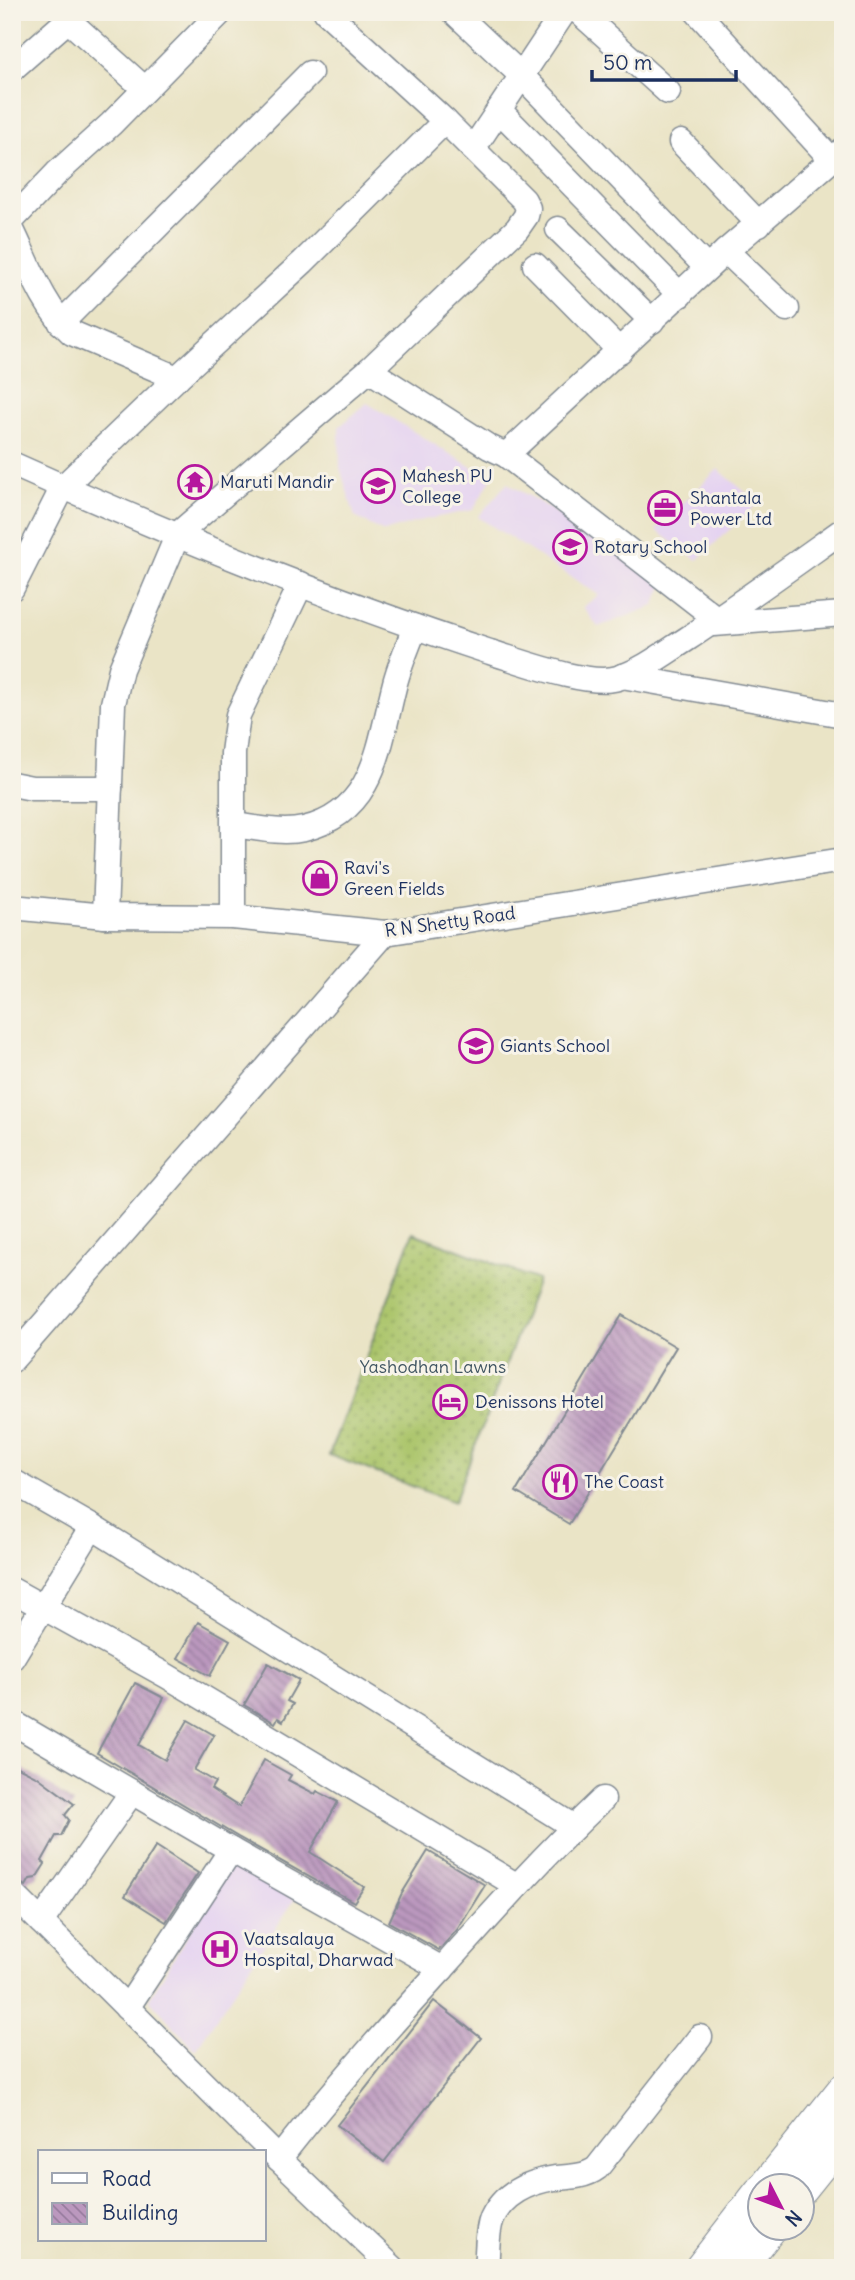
<svg xmlns="http://www.w3.org/2000/svg" width="855" height="2280" viewBox="0 0 855 2280" font-family="Delius,sans-serif">
<defs>
<pattern id="garden-dots" width="8" height="8" patternUnits="userSpaceOnUse" patternTransform="scale(1.75)"><rect width="8" height="8" fill="#abc56b"/><path d="M2 2h.1M6 6h.1" fill="none" stroke="#8aa05b" stroke-width="1.8" stroke-linecap="round"/></pattern>
<pattern id="building-back-hatch" width="6" height="6" patternUnits="userSpaceOnUse" patternTransform="scale(1.75)"><rect width="6" height="6" fill="#bb98be"/><path d="M-1 5l2 2M0 0l6 6M5-1l2 2" fill="none" stroke="#977c9e"/></pattern>
</defs>
<rect width="100%" height="100%" fill="#f7f3e8"/>
<filter id="ink" filterUnits="userSpaceOnUse"><feTurbulence type="fractalNoise" baseFrequency=".0143" numOctaves="2"/><feDisplacementMap in="SourceGraphic" scale="14" xChannelSelector="R" yChannelSelector="G"/><feConvolveMatrix kernelMatrix="1 2 1 2 8 2 1 2 1" color-interpolation-filters="sRGB"/></filter>
<filter id="wash" filterUnits="userSpaceOnUse"><feTurbulence type="fractalNoise" baseFrequency=".00686" numOctaves="4" result="noise"/><feDisplacementMap in="SourceGraphic" scale="28" xChannelSelector="R" yChannelSelector="G"/><feGaussianBlur stdDeviation="1.57" result="paint"/><feColorMatrix in="noise" values="0 0 0 0 0 0 0 0 0 0 0 0 0 0 0 0 0 1.4 0 .05"/><feComposite in="paint" operator="in"/></filter>
<g filter="url(#wash)">
<rect width="100%" height="100%" fill="#eae4c6"/>
<g fill="#e5d3f1">
<path d="M 367,403 L 491,479 L 473,510 L 423,520 L 384,532 L 355,517 L 340,468 L 339,427 Z"/>
<path d="M 718,469 L 758,503 L 697,560 L 656,530 Z"/>
<path d="M 507,483 L 667,578 L 654,606 L 598,627 L 583,607 L 599,595 L 478,517 Z"/>
<path d="M 233,1860 L 295,1899 L 195,2050 L 149,1999 Z"/>
</g>
<path fill="url(#garden-dots)" stroke="#637a64" stroke-width="2" d="M 413,1233 L 538,1280 L 454,1502 L 329,1455 Z"/>
<g id="blocks">
<g fill="url(#building-back-hatch)">
<path d="M 622,1315 L 676,1347 L 569,1524 L 516,1492 Z"/>
<path d="M 198,1622 L 230,1640 L 210,1676 L 178,1658 Z"/>
<path d="M 268,1663 L 299,1680 L 287,1701 L 293,1704 L 283,1721 L 278,1718 L 275,1723 L 244,1705 Z"/>
<path d="M 135,1683 L 164,1698 L 139,1745 L 165,1760 L 188,1720 L 214,1735 L 194,1770 L 215,1782 L 211,1789 L 239,1807 L 264,1760 L 291,1775 L 288,1780 L 315,1794 L 317,1791 L 338,1802 L 310,1852 L 364,1887 L 354,1902 L 238,1837 L 97,1753 Z"/>
<path d="M 12,1764 L 38,1777 L 74,1804 L 65,1815 L 69,1820 L 61,1836 L 56,1836 L 42,1861 L 45,1864 L 36,1878 L 30,1879 L 26,1886 L 12,1879 Z"/>
<path d="M 156,1846 L 198,1873 L 166,1922 L 125,1896 Z"/>
<path d="M 428,1851 L 485,1885 L 457,1930 L 439,1950 L 389,1922 L 401,1895 Z"/>
<path d="M 434,2001 L 481,2038 L 384,2162 L 337,2125 Z"/>
</g>
</g>
</g>
<g filter="url(#ink)">
<use href="#blocks" fill-opacity="0" stroke="#828a92" stroke-width="2"/>
<g fill="none" stroke-linecap="round" stroke-linejoin="round">
<g stroke="#828a92" stroke-width="27">
<g id="minor">
<path d="M 454,12 L 522,76 L 707,268"/>
<path d="M 579,12 L 668,92"/>
<path d="M 697,12 L 832,160"/>
<path d="M 12,69 L 68,20 L 145,89"/>
<path d="M 499,110 L 680,295"/>
<path d="M 681,142 L 759,224"/>
<path d="M 473,149 L 564,12"/>
<path d="M 12,220 L 57,173 L 111,124 L 221,12"/>
<path d="M 558,229 L 652,321"/>
<path d="M 12,230 C 29,265 43,307 72,333 L 177,378"/>
<path d="M 726,251 L 787,309"/>
<path d="M 535,265 L 620,351"/>
<path d="M 61,323 L 310,73"/>
<path d="M 369,370 L 489,447 L 506,455 L 726,251 L 843,150"/>
<path d="M 506,455 L 717,619"/>
<path d="M 12,464 C 168,534 327,599 490,652 C 520,661 588,687 618,678 C 643,670 665,653 687,639 C 740,604 791,567 843,530"/>
<path d="M 12,588 L 63,487 L 177,378 L 303,262 L 445,121"/>
<path d="M 714,624 L 843,614"/>
<path d="M 622,676 L 843,715"/>
<path d="M 12,784 L 32,788 L 110,788"/>
<path d="M 234,825 C 256,828 282,834 304,829 C 376,812 379,744 395,683 C 400,664 408,646 415,627"/>
<path d="M 12,907 L 105,916 L 233,917 L 385,933 L 843,860"/>
<path d="M 105,916 L 113,704 L 121,669 L 178,534 L 369,370 L 517,229 L 526,216 L 528,208 L 524,200 L 445,121 L 326,12"/>
<path d="M 233,917 L 233,753 L 238,715 L 301,584"/>
<path d="M 12,1360 L 385,933"/>
<path d="M 12,1481 L 92,1527 L 574,1827"/>
<path d="M 12,1590 L 167,1676 L 516,1885"/>
<path d="M 12,1658 L 92,1527"/>
<path d="M 12,1722 L 231,1850 L 442,1969"/>
<path d="M 12,1893 L 279,2159 L 393,2268"/>
<path d="M 41,1922 L 132,1792"/>
<path d="M 127,2008 L 231,1850"/>
<path d="M 279,2159 C 330,2093 385,2031 442,1969 C 494,1911 546,1853 603,1799"/>
<path d="M 486,2268 C 488,2252 486,2233 492,2218 C 504,2193 529,2182 555,2178 C 569,2177 585,2177 597,2168 L 700,2037"/>
</g>
</g>
<g stroke="#828a92" stroke-width="34">
<g id="major">
<path d="M 766,2186 L 843,2090"/>
<path d="M 802,2188 L 843,2137"/>
<path d="M 701,2268 L 760,2192"/>
<path d="M 739,2268 L 771,2228"/>
</g>
</g>
<use href="#minor" stroke="#fff" stroke-width="24"/>
<use href="#major" stroke="#fff" stroke-width="32"/>
</g>
</g>
<defs>
<g id="temple-ring" transform="scale(1.75)"><circle r="9.5" fill="#f7f3e8" stroke="#b5179e" stroke-width="1.5"/><path d="M0-6L5-2H3V0L6.5 2.5H4V6H1.5V3h-3V6H-4V2.5H-6.5L-3 0V-2H-5Z" fill="#b5179e"/></g>
<g id="university-ring" transform="scale(1.75)"><circle r="9.5" fill="#f7f3e8" stroke="#b5179e" stroke-width="1.5"/><path d="M0-5L7-2L0 1L-7-2ZM-4 1L0 2.5L4 1V4Q0 6-4 4Z" fill="#b5179e"/></g>
<g id="office-ring" transform="scale(1.75)"><circle r="9.5" fill="#f7f3e8" stroke="#b5179e" stroke-width="1.5"/><path d="M-6-3h4V-5.5h4V-3h4V5H-6ZM-1-4.5V-3h2v-1.5ZM-6 0V1H6V0Z" fill="#b5179e"/></g>
<g id="school-ring" transform="scale(1.75)"><circle r="9.5" fill="#f7f3e8" stroke="#b5179e" stroke-width="1.5"/><path d="M0-5L7-2L0 1L-7-2ZM-4 1L0 2.5L4 1V4Q0 6-4 4Z" fill="#b5179e"/></g>
<g id="shop-ring" transform="scale(1.75)"><circle r="9.5" fill="#f7f3e8" stroke="#b5179e" stroke-width="1.5"/><path d="M-5-2.5h2.3a2.7 3.5 0 0 1 5.4 0H5L5.5 6h-11ZM-1.5-2.5h3a1.5 2.3 0 0 0-3 0Z" fill="#b5179e"/></g>
<g id="hotel-ring" transform="scale(1.75)"><circle r="9.5" fill="#f7f3e8" stroke="#b5179e" stroke-width="1.5"/><path d="M-6-4.5h1.5V1H6V5H4.5V3h-9V5H-6ZM-4 0a1.8 1.8 0 1 1 3.6 0ZM.5 0V-2.5h3Q6-2.5 6 0Z" fill="#b5179e"/></g>
<g id="restaurant-ring" transform="scale(1.75)"><circle r="9.5" fill="#f7f3e8" stroke="#b5179e" stroke-width="1.5"/><path d="M-5-6h1v4h1v-4h1v4h1v-4h1v5L-1.5 .5V6h-2V.5L-5-1ZM5-6V6H3V1.5H1.5Q1.5-4 5-6Z" fill="#b5179e"/></g>
<g id="hospital-ring" transform="scale(1.75)"><circle r="9.5" fill="#f7f3e8" stroke="#b5179e" stroke-width="1.5"/><path d="M-5-5h3v3.5h4V-5h3V5h-3V1.5h-4V5h-3Z" fill="#b5179e"/></g>
</defs>
<g fill-rule="evenodd">
<use href="#temple-ring" x="195" y="482"/>
<use href="#university-ring" x="378" y="486"/>
<use href="#office-ring" x="665" y="508"/>
<use href="#school-ring" x="570" y="547"/>
<use href="#shop-ring" x="320" y="878"/>
<use href="#school-ring" x="476" y="1046"/>
<use href="#hotel-ring" x="450" y="1402"/>
<use href="#restaurant-ring" x="560" y="1482"/>
<use href="#hospital-ring" x="220" y="1949"/>
</g>
<g text-anchor="middle" stroke-width="6" stroke-linejoin="round" paint-order="stroke">
<g font-size="18" fill="#1b2f5e" stroke="#f7f3e8" text-anchor="start">
<text x="402" y="482">Mahesh PU<tspan x="402" dy="21">College</tspan></text>
<text x="220" y="488">Maruti Mandir</text>
<text x="690" y="504">Shantala<tspan x="690" dy="21">Power Ltd</tspan></text>
<text x="594" y="553">Rotary School</text>
<text x="344" y="874">Ravi's<tspan x="344" dy="21">Green Fields</tspan></text>
<text x="500" y="1052">Giants School</text>
<text x="475" y="1408">Denissons Hotel</text>
<text x="584" y="1488">The Coast</text>
<text x="244" y="1945">Vaatsalaya<tspan x="244" dy="21">Hospital, Dharwad</tspan></text>
</g>
<g font-size="18" fill="#1b2f5e" stroke="#f7f3e8">
<text transform="translate(450 922) rotate(-8)" y="6">R N Shetty Road</text>
</g>
<g font-size="18" fill="#3f5461" stroke="#f7f3e8">
<text x="433" y="1373">Yashodhan Lawns</text>
</g>
</g>
<rect width="855" height="2280" fill="none" stroke="#f7f3e8" stroke-width="42"/>
<rect x="38" y="2150" width="228" height="91" fill="#f7f3e8" stroke="#9fa5b1" stroke-width="2"/>
<rect x="52" y="2173" width="35" height="10" fill="#ffffff" stroke="#9fa5b1" stroke-width="2"/>
<text x="102" y="2186" font-size="21" fill="#1b2f5e">Road</text>
<rect x="52" y="2203" width="35" height="21" fill="url(#building-back-hatch)" stroke="#9fa5b1" stroke-width="2"/>
<text x="102" y="2220" font-size="21" fill="#1b2f5e">Building</text>
<g transform="translate(781 2207) rotate(132)"><circle r="33" fill="#f7f3e8" stroke="#9fa5b1" stroke-width="2"/>
<path d="M0-5L12 26L0 18L-12 26Z" fill="#b5179e"/>
<text y="-10" font-size="19" font-weight="bold" text-anchor="middle" fill="#1b2f5e">N</text>
</g>
<path d="M592 70v10h144v-10" fill="none" stroke="#1b2f5e" stroke-width="3.5"/>
<text x="603" y="70" font-size="21" fill="#1b2f5e" stroke="#f7f3e8" stroke-width="5" paint-order="stroke">50 m</text>
</svg>
